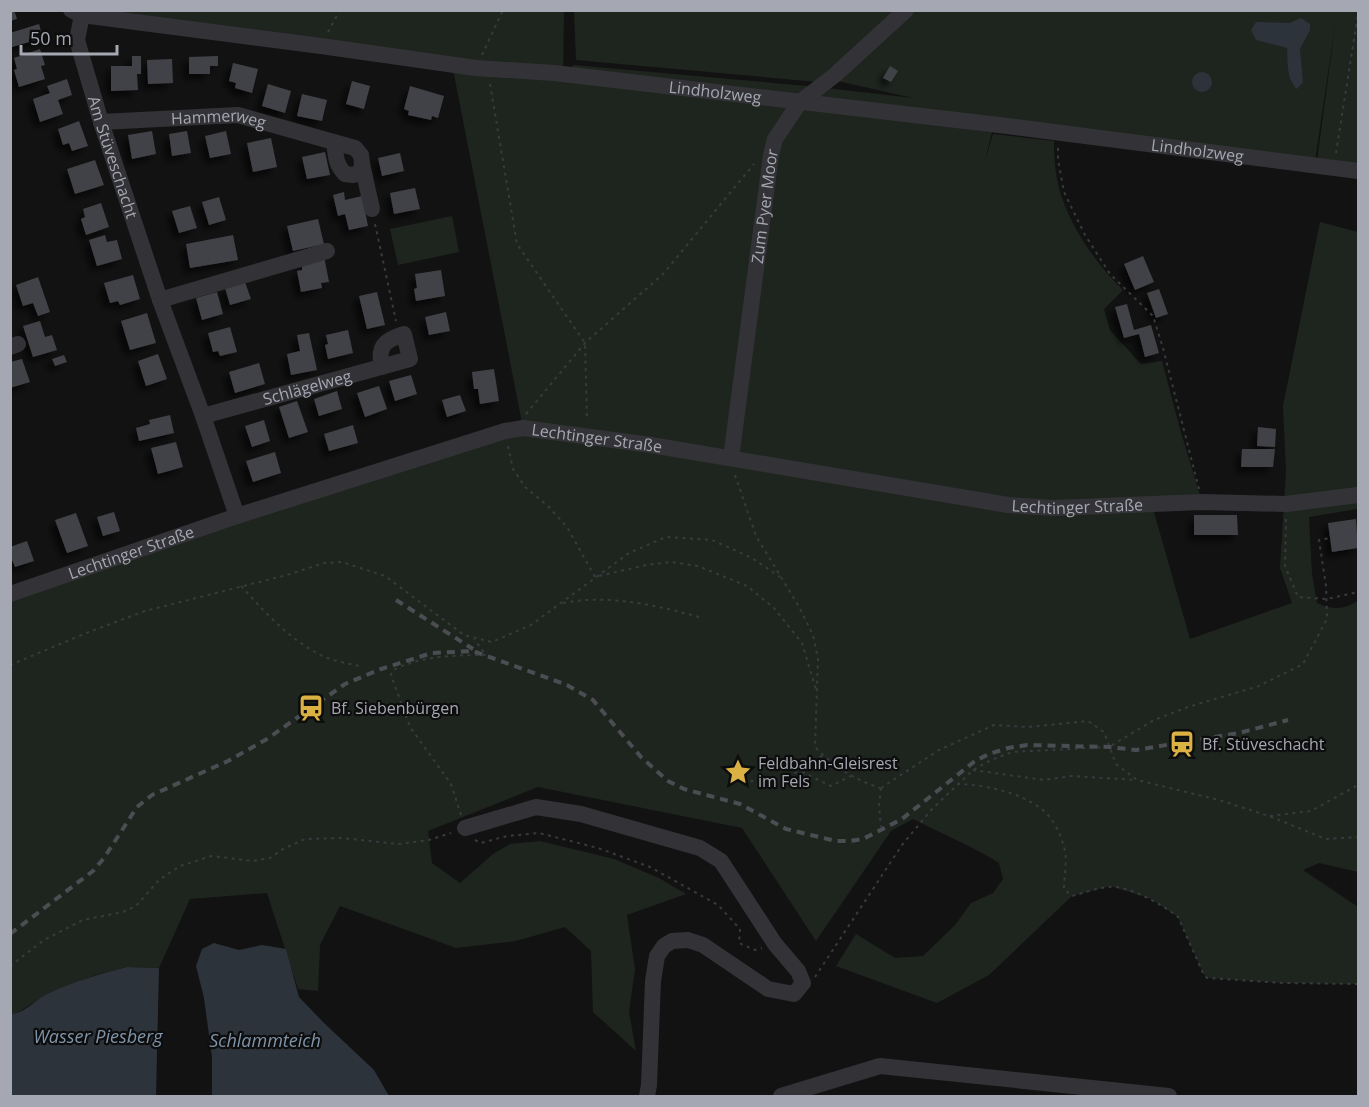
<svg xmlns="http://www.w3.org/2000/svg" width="1369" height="1107" viewBox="0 0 1369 1107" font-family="'Open Sans',sans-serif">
<defs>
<filter id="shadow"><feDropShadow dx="-5.5" dy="5.5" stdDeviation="3" flood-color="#0009"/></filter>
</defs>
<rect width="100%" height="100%" fill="#121213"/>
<g fill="#1e251f">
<path d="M 71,11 L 564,11 L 563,78 L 992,132 L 984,164 L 993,134 L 1054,141 C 1054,157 1055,172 1059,188 C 1069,225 1095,263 1123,290 L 1104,309 L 1110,330 L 1141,364 L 1162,361 L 1180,429 L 1202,502 L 1152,505 L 1190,639 L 1292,603 L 1280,568 L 1286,471 L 1283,406 L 1320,222 L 1358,232 L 1358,509 L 1309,517 L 1312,574 L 1317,603 C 1332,610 1344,610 1358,601 L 1358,872 L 1319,863 L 1303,870 L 1358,907 L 1358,984 L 1283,983 L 1207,978 L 1203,973 L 1178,917 L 1151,899 L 1111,886 L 1072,896 L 989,975 L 937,1003 L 836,966 L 856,934 L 895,958 L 923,956 L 955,925 L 971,903 L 993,893 L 1003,879 L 999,863 C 972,846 942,834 913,819 L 891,831 L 816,941 L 742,828 L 538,787 L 428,831 L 432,863 L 460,883 L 493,854 L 510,844 L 540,841 L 614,859 L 659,878 L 686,894 L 627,915 L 635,969 L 629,1012 L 636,1051 L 593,1012 L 591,951 L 565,927 L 516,941 L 456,948 L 340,906 L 320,945 L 318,991 L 298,989 L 267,893 L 190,899 L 159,968 L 127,967 L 96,975 L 45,995 L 16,1014 L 11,1014 L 11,594 L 523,428 L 452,64 Z"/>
<path d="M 574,11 L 1358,11 L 1358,167 L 1317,161 L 1336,19 L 1315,161 L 571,70 L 573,65 L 808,86 L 913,98 L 829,79 L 818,82 L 576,60 Z"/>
<path d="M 452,216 L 459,252 L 398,265 L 390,229 Z"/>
</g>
<g fill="#2d333a">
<path d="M 1301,18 L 1310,24 L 1310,30 L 1300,49 L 1303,82 L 1297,89 C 1286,78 1288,63 1287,48 L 1256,40 L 1251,30 L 1256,22 L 1290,23 Z"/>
<circle cx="1202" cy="82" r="10"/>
<path d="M 214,943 L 239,950 L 262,945 L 286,949 L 299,997 L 323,1022 L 374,1070 L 389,1096 L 212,1096 L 212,1057 L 204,998 L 196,966 L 202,949 Z"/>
<path d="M 127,967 L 159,968 L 156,1096 L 11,1096 L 11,1014 C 24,1014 35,1000 47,994 C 73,982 99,974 127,967 Z"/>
</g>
<g fill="#414246" filter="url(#shadow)">
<path d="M 10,10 L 14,10 L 17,19 L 10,21 Z"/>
<path d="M 39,24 L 43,38 L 12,47 L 10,33 Z"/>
<path d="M 40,49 L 45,65 L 41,66 L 45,79 L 19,87 L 14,70 L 17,69 L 14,58 Z"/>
<path d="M 132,56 L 141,56 L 141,74 L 137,74 L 138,90 L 111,91 L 111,66 L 132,66 Z"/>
<path d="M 218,56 L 218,66 L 210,66 L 210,74 L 189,74 L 189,57 Z"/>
<path d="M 172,59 L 173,83 L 148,84 L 147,60 Z"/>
<path d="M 233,63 L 258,69 L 252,93 L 235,88 L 236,83 L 229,81 Z"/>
<path d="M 890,66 L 898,71 L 891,82 L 883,78 Z"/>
<path d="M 67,79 L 72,95 L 58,100 L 63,114 L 40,122 L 33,99 L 50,93 L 47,86 Z"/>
<path d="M 352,81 L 370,86 L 364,109 L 346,104 Z"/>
<path d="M 268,84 L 291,91 L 285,113 L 262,106 Z"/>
<path d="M 410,86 L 444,96 L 438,118 L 432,116 L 431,120 L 408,115 L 409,111 L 404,109 Z"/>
<path d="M 302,94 L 327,100 L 322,121 L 297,116 Z"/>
<path d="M 79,121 L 88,146 L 72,151 L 69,143 L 63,145 L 58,129 Z"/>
<path d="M 152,131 L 156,154 L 132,159 L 128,135 Z"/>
<path d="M 187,131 L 191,153 L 172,156 L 169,134 Z"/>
<path d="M 226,131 L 231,154 L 210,158 L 205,136 Z"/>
<path d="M 271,138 L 277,167 L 253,172 L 247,143 Z"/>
<path d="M 325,152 L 330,175 L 307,179 L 302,157 Z"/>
<path d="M 400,153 L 404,171 L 382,176 L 378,158 Z"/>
<path d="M 95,160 L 104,185 L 75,194 L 67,169 Z"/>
<path d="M 415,188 L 420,209 L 394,214 L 390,193 Z"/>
<path d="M 344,192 L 345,200 L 362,196 L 368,226 L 349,230 L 345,214 L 338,216 L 333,195 Z"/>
<path d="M 219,197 L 226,220 L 209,225 L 202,202 Z"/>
<path d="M 101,203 L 109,227 L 86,235 L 81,219 L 85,217 L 83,209 Z"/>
<path d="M 190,206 L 197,228 L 179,233 L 172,211 Z"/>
<path d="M 318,219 L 324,244 L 293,251 L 287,226 Z"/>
<path d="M 105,235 L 107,242 L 117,240 L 122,259 L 97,266 L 89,240 Z"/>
<path d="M 233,235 L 238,260 L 190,268 L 186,244 Z"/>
<path d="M 324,256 L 329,282 L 321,283 L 322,288 L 301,292 L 297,271 L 302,270 L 302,266 L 311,264 L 310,259 Z"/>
<path d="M 1143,256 L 1154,282 L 1135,290 L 1124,264 Z"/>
<path d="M 441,270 L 445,296 L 416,301 L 414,289 L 417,288 L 415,274 Z"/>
<path d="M 133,275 L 140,299 L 120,305 L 118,301 L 110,303 L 104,283 Z"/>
<path d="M 38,277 L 50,312 L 38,316 L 33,303 L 23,306 L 16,285 Z"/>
<path d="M 245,282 L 251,299 L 230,305 L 225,288 Z"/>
<path d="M 1159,289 L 1168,314 L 1156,318 L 1147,293 Z"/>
<path d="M 217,292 L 223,314 L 202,320 L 196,298 Z"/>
<path d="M 377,292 L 385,325 L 367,329 L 359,296 Z"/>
<path d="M 1127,304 L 1134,330 L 1151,325 L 1159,353 L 1145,357 L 1139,334 L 1124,338 L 1115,307 Z"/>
<path d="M 446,312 L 450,331 L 429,335 L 425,317 Z"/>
<path d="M 147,313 L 156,343 L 130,350 L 121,321 Z"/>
<path d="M 40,321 L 45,337 L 52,335 L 57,350 L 33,357 L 23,326 Z"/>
<path d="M 230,327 L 237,352 L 220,356 L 218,351 L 213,352 L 208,333 Z"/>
<path d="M 348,330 L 353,353 L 328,359 L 325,345 L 328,344 L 326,335 Z"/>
<path d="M 309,333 L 317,370 L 291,375 L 287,354 L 300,351 L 297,335 Z"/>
<path d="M 158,354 L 167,379 L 146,386 L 138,361 Z"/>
<path d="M 64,355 L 67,362 L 55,366 L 52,359 Z"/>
<path d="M 22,359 L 30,382 L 10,388 L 10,362 Z"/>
<path d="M 259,363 L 265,384 L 235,393 L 229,372 Z"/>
<path d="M 494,369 L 499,401 L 480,404 L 478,389 L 474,389 L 472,372 Z"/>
<path d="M 411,375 L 417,394 L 395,401 L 389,381 Z"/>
<path d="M 379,386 L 387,409 L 365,417 L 357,393 Z"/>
<path d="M 337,391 L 342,409 L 319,416 L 314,399 Z"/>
<path d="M 460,395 L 466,411 L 447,417 L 442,400 Z"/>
<path d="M 297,401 L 308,432 L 289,438 L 279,407 Z"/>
<path d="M 170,415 L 174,433 L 139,441 L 136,428 L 150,424 L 149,420 Z"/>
<path d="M 264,420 L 270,441 L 252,447 L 245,426 Z"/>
<path d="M 353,425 L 358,443 L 329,451 L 324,434 Z"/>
<path d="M 1258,427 L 1276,429 L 1275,447 L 1257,446 Z"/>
<path d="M 176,442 L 183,467 L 158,474 L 151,448 Z"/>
<path d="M 1242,449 L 1275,449 L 1273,467 L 1241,467 Z"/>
<path d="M 275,452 L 281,473 L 253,482 L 246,461 Z"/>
<path d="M 114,512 L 120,531 L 103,536 L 97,517 Z"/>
<path d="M 76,513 L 88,546 L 67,553 L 55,520 Z"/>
<path d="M 1194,515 L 1237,515 L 1238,535 L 1194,535 Z"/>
<path d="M 1356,519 L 1358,548 L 1332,552 L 1328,523 Z"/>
<path d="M 27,541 L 34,561 L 15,567 L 10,555 L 10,547 Z"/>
</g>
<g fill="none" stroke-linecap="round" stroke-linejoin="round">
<g stroke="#393a3e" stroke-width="2" stroke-dasharray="3 4.5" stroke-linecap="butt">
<path d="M 328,32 L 340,10"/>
<path d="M 482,55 L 503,10"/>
<path d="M 490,84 L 517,244 L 585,343 L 587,421"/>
<path d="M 1058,148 L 1058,160 L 1064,192 L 1085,235 L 1110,274 L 1153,316 L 1163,348 L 1199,489"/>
<path d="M 1336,153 L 1358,14"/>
<path d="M 375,224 L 396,321"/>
<path d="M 526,414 L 585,343 L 663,274 L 754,164"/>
<path d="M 508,446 L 513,469 L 525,487 L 548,506 L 567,527 L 595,577 L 646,565 L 671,562 L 698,566 L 747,586 L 774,608 L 802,643 L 817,693"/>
<path d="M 735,475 L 756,536 L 798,605 L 813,635 L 818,659 L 815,747 C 834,767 854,779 880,788"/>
<path d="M 1286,519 L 1285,566 L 1298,597 L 1327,599 L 1358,592"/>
<path d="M 241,586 C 263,610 286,636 315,652 C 328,660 345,663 360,666"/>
<path d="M 563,603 C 608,594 655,605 699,617"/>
<path d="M 10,665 L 89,632 L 145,611 L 287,575 L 324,563 L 342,562 L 385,576 L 464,635 L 492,642 L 531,625 L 629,553 L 666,537 L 712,540 L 752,558 L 780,577"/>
<path d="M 973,770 L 1044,780 L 1072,776 L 1137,780"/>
<path d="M 802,772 L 831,786 L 851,776"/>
<path d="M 743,782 L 779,778 L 801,771 L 823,755"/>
<path d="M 957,784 C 986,785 1021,792 1044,811 C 1054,819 1061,836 1064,847 C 1068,859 1064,876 1064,889 L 1072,896 C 1084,893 1096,888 1109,887 C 1126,884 1165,906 1178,917 L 1203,973 L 1207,978 L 1283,983 L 1358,984"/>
<path d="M 881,788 L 939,750 L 994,725 L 1028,727 L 1088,721 L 1104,732 L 1116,764 L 1137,780 L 1219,800 L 1269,816 L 1326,839 L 1358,837"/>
<path d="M 881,788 L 879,806 L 881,827"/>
<path d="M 461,815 L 451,784 L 410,727 L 391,675 L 393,670 C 420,656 456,655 486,655 L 474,639"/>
<path d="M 1270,816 L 1311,811 L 1358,785"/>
<path d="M 475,840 L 481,843 L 507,836 L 539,833 L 598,848 L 650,867 L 718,905 L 740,929 L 739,943 L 755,950 L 762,948"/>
<path d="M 10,966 L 44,940 L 83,920 L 123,912 L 136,906 L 159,880 L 180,866 L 212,856 L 253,861 L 270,858 L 283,849 L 305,839 L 341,838 L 399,844 L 429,840 L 451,833"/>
<path d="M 815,977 L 902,845 L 932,809 L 973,770 L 991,760 L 1012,752 L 1109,747 L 1154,720 L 1188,707 L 1259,686 L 1303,664 L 1327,619 L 1326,586 L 1319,540 L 1330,538"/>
</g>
<g stroke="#333337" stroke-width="16">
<path id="s1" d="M 71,10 L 82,15 L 321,46 L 476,68 L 554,73 L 999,125 L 1358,171"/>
<path id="s2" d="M 82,15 L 77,40 L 101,122 L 160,300 L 203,416 L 237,516"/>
<path id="s3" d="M 101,122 L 238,115 L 355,148 L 361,155 L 362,164 L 360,173 L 353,175 L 345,174 C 335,164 336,155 334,142"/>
<path d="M 362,164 L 372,209"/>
<path d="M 160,300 L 327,251"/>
<path d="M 10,347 L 18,344"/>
<path id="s4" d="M 203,416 L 410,359 L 404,334 C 385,340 377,346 382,367"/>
<path id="s5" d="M 731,458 L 771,155 L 775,139 L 800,102 L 835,75 L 906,10"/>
<path id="s6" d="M 10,594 L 237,516 L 505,431 L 523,428 L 651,445 L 1008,505 L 1054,508 L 1202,502 L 1286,504 L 1358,495"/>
<path d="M 465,828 L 536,807 L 581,814 L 700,848 L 721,861 L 775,944 L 798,971 L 803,983 L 794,994 L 768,989 L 703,945 L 688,940 L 672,941 L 664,946 L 657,956 L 653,981 L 649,1085 L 647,1096"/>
<path d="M 781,1096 L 880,1066 L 1169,1096"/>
</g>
<g stroke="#4c4d52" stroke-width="4" stroke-dasharray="8 6" stroke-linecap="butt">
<path d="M 396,600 L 473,649"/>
<path d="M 10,934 L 93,871 L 104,858 L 137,807 L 152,795 L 228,761 L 267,739 L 345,684 L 381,669 L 432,653 L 473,651 L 567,685 L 593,700 L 641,757 L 668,781 L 684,789 L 740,804 L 786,829 L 836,841 L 850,841 L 863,839 L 902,819 L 975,761 L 989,754 L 1008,748 L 1027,745 L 1109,747 L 1136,750 L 1239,733 L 1288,720"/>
</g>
</g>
<defs>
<g id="station-bare" transform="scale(2.07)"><path d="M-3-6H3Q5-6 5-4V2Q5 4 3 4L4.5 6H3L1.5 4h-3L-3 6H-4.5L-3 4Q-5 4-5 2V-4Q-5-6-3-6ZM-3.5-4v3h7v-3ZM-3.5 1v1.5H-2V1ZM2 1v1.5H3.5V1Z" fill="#dab142" stroke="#0d0d0e" stroke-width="2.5" paint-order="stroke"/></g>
<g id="sight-bare" transform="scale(2.07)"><path d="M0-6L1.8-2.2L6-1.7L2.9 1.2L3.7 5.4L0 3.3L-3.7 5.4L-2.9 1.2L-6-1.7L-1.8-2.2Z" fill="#dab142" stroke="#0d0d0e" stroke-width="2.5" paint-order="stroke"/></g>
</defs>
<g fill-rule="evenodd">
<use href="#station-bare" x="311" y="708"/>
<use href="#station-bare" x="1182" y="744"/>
<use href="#sight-bare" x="738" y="772"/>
</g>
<g text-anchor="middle" stroke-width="4.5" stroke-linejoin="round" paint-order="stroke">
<g font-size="16" fill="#a5a8b2" stroke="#0d0d0e">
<text dy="6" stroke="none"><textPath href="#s1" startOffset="650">Lindholzweg</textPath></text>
<text dy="6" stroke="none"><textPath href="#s3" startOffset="118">Hammerweg</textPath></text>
<text dy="6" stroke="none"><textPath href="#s1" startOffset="1136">Lindholzweg</textPath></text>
<text dy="6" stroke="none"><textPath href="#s2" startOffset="148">Am Stüveschacht</textPath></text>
<text dy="6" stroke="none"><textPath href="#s5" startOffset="254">Zum Pyer Moor</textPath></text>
<text dy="6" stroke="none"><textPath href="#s4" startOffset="108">Schlägelweg</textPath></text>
<text dy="6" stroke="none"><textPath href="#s6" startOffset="614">Lechtinger Straße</textPath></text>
<text dy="6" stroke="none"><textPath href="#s6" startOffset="1100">Lechtinger Straße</textPath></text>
<text dy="6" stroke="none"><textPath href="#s6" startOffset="128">Lechtinger Straße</textPath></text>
</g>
<g font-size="16" fill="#a5a8b2" stroke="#0d0d0e" text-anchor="start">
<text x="331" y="714">Bf. Siebenbürgen</text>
<text x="1202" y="750">Bf. Stüveschacht</text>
<text x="758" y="769">Feldbahn-Gleisrest<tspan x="758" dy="18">im Fels</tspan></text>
</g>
<g font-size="18" font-style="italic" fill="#7f93a9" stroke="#0d0d0e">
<text x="98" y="1043">Wasser Piesberg</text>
<text x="265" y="1047">Schlammteich</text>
</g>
</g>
<rect width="1369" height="1107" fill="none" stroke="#a5a8b2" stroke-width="24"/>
<path d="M21 45v9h96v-9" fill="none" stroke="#a5a8b2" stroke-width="3"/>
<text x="30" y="45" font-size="18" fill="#a5a8b2" stroke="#0d0d0e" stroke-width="4.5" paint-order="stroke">50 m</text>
</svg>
